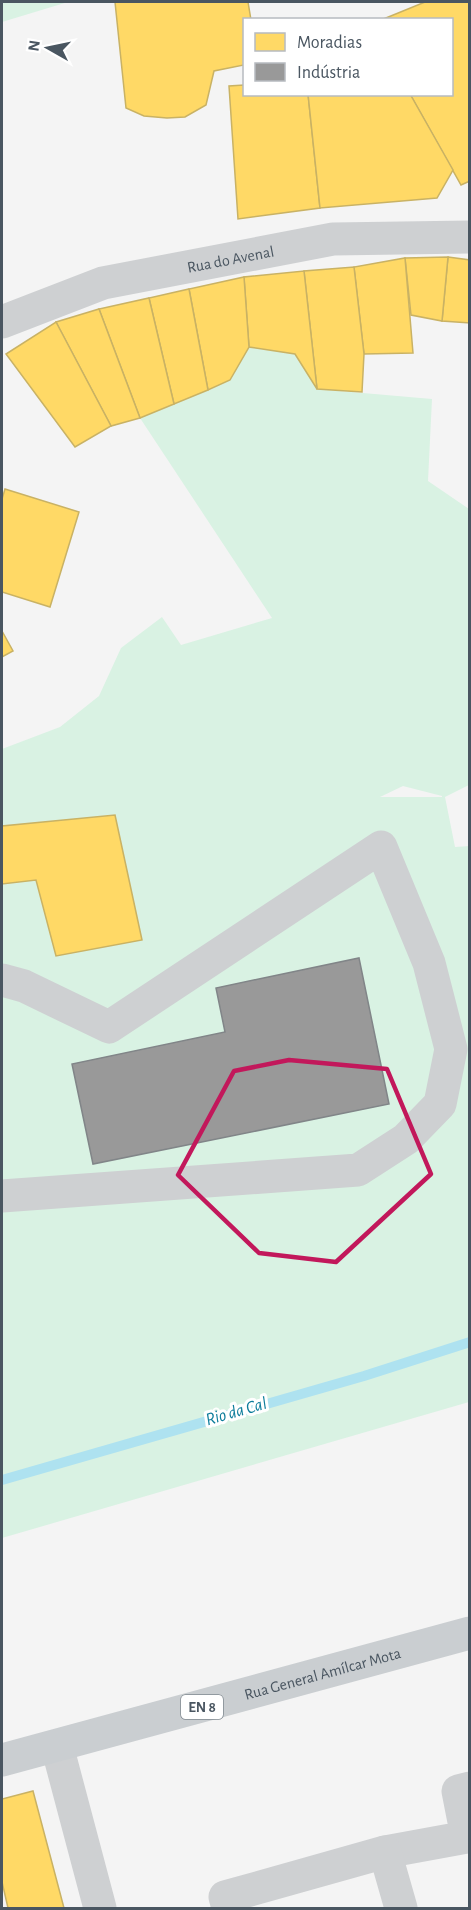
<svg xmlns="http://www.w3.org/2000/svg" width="471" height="1910" viewBox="0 0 471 1910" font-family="'Alegreya Sans',sans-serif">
<rect width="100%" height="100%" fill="#f4f4f4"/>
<g fill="#d9f2e3" fill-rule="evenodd">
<path d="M 2,2 L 68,2 L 2,22 Z"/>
<path d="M 249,347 L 295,354 L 317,389 L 432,399 L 428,481 L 469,509 L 469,785 L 445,797 L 455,847 L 470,846 L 469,1402 L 2,1538 L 2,879 L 36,880 L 56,956 L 141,940 L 115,816 L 2,826 L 2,749 L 60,727 L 99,696 L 121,648 L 162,617 L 181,645 L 272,618 L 140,418 L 230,380 ZM 403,786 L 442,796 L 442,797 L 380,797 Z"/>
</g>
<g fill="#ffd966" stroke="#c9b264" stroke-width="1.5">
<path d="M 115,2 L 248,2 L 251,20 L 244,20 L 244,65 L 214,71 L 206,105 L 185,117 L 167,118 L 144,116 L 126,108 Z"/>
<path d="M 425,2 L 470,2 L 470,181 L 461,185 L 410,94 L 452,94 L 452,20 L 381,20 Z"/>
<path d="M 244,85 L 244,94 L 308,94 L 320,208 L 238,219 L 229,86 Z"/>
<path d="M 308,94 L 410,94 L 453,170 L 437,198 L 320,208 Z"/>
<path d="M 448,257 L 470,260 L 470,323 L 442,321 Z"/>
<path d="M 448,257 L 442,321 L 411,315 L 405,258 Z"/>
<path d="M 405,258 L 413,353 L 364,354 L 354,267 Z"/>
<path d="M 354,267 L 364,354 L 362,392 L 317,389 L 304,271 Z"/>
<path d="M 304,271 L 317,389 L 295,354 L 249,347 L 244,277 Z"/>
<path d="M 244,277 L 249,347 L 230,380 L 208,390 L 189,289 Z"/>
<path d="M 189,289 L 208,390 L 174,404 L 149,298 Z"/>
<path d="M 149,298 L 174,404 L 140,418 L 99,309 Z"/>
<path d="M 99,309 L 140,418 L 111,426 L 56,322 Z"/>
<path d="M 56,322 L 111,426 L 75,447 L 6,354 Z"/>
<path d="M 5,489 L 79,512 L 50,607 L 2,592 L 2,499 Z"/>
<path d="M 2,631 L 13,651 L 2,657 Z"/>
<path d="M 115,815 L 142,940 L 56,956 L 36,880 L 2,884 L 2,826 Z"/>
<path d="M 33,1791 L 64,1908 L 8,1908 L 2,1882 L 2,1799 Z"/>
</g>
<path fill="#999" stroke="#818588" stroke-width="1.5" d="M 359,958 L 389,1104 L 93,1164 L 72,1064 L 225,1032 L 216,988 Z"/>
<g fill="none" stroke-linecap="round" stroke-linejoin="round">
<path stroke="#aee2f0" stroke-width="10" d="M 2,1480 L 364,1376 L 470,1342"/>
<g stroke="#ced0d2" stroke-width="33">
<path id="s1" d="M 2,322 L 103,283 L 333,239 L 470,237"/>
<path d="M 2,980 L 24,986 L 109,1027 L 381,847 L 429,963 L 451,1049 L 440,1104 L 406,1139 L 358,1170 L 2,1196"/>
<path d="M 57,1746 L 100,1908"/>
<path d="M 385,1852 L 467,1837 L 458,1791 L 470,1788"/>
<path d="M 228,1908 L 225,1897 L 385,1852 L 401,1908"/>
</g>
<path stroke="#caced1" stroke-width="33" id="s2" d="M 2,1760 L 470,1633"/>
</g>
<path fill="none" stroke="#c2185b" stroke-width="4.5" stroke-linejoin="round" d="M 289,1060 L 387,1069 L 431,1174 L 336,1262 L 259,1253 L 178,1175 L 234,1071 Z"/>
<g text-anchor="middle" stroke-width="6" stroke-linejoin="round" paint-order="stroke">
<rect fill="#fff" stroke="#808990" stroke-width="1.5" x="181" y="1695" width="42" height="24" rx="4.5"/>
<g font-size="15" font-weight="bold" fill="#4a5661">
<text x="202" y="1712">EN 8</text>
</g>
<g font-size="16" fill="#4a5661" stroke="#fff">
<text dy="6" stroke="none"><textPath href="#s1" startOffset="238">Rua do Avenal</textPath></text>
<text dy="6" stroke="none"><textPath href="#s2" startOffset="332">Rua General Amílcar Mota</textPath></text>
</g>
<g font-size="18" font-style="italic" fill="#0c7c9b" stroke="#fff">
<text transform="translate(236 1411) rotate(-16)" y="6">Rio da Cal</text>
</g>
</g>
<rect width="471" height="1910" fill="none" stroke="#4a5661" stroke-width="6"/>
<rect x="243" y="18" width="210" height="78" fill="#ffffff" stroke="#b7bbc0" stroke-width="1.5"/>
<rect x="255" y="33" width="30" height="18" fill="#ffd966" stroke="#b7bbc0" stroke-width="1.5"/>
<text x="297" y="48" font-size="18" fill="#4a5661">Moradias</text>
<rect x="255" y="63" width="30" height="18" fill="#999999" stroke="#b7bbc0" stroke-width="1.5"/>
<text x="297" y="78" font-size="18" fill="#4a5661">Indústria</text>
<g transform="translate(48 48) rotate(279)" stroke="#ffffff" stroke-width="4.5" paint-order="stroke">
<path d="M0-4.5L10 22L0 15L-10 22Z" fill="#4a5661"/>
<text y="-9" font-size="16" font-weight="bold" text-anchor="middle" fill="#4a5661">N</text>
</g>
</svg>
